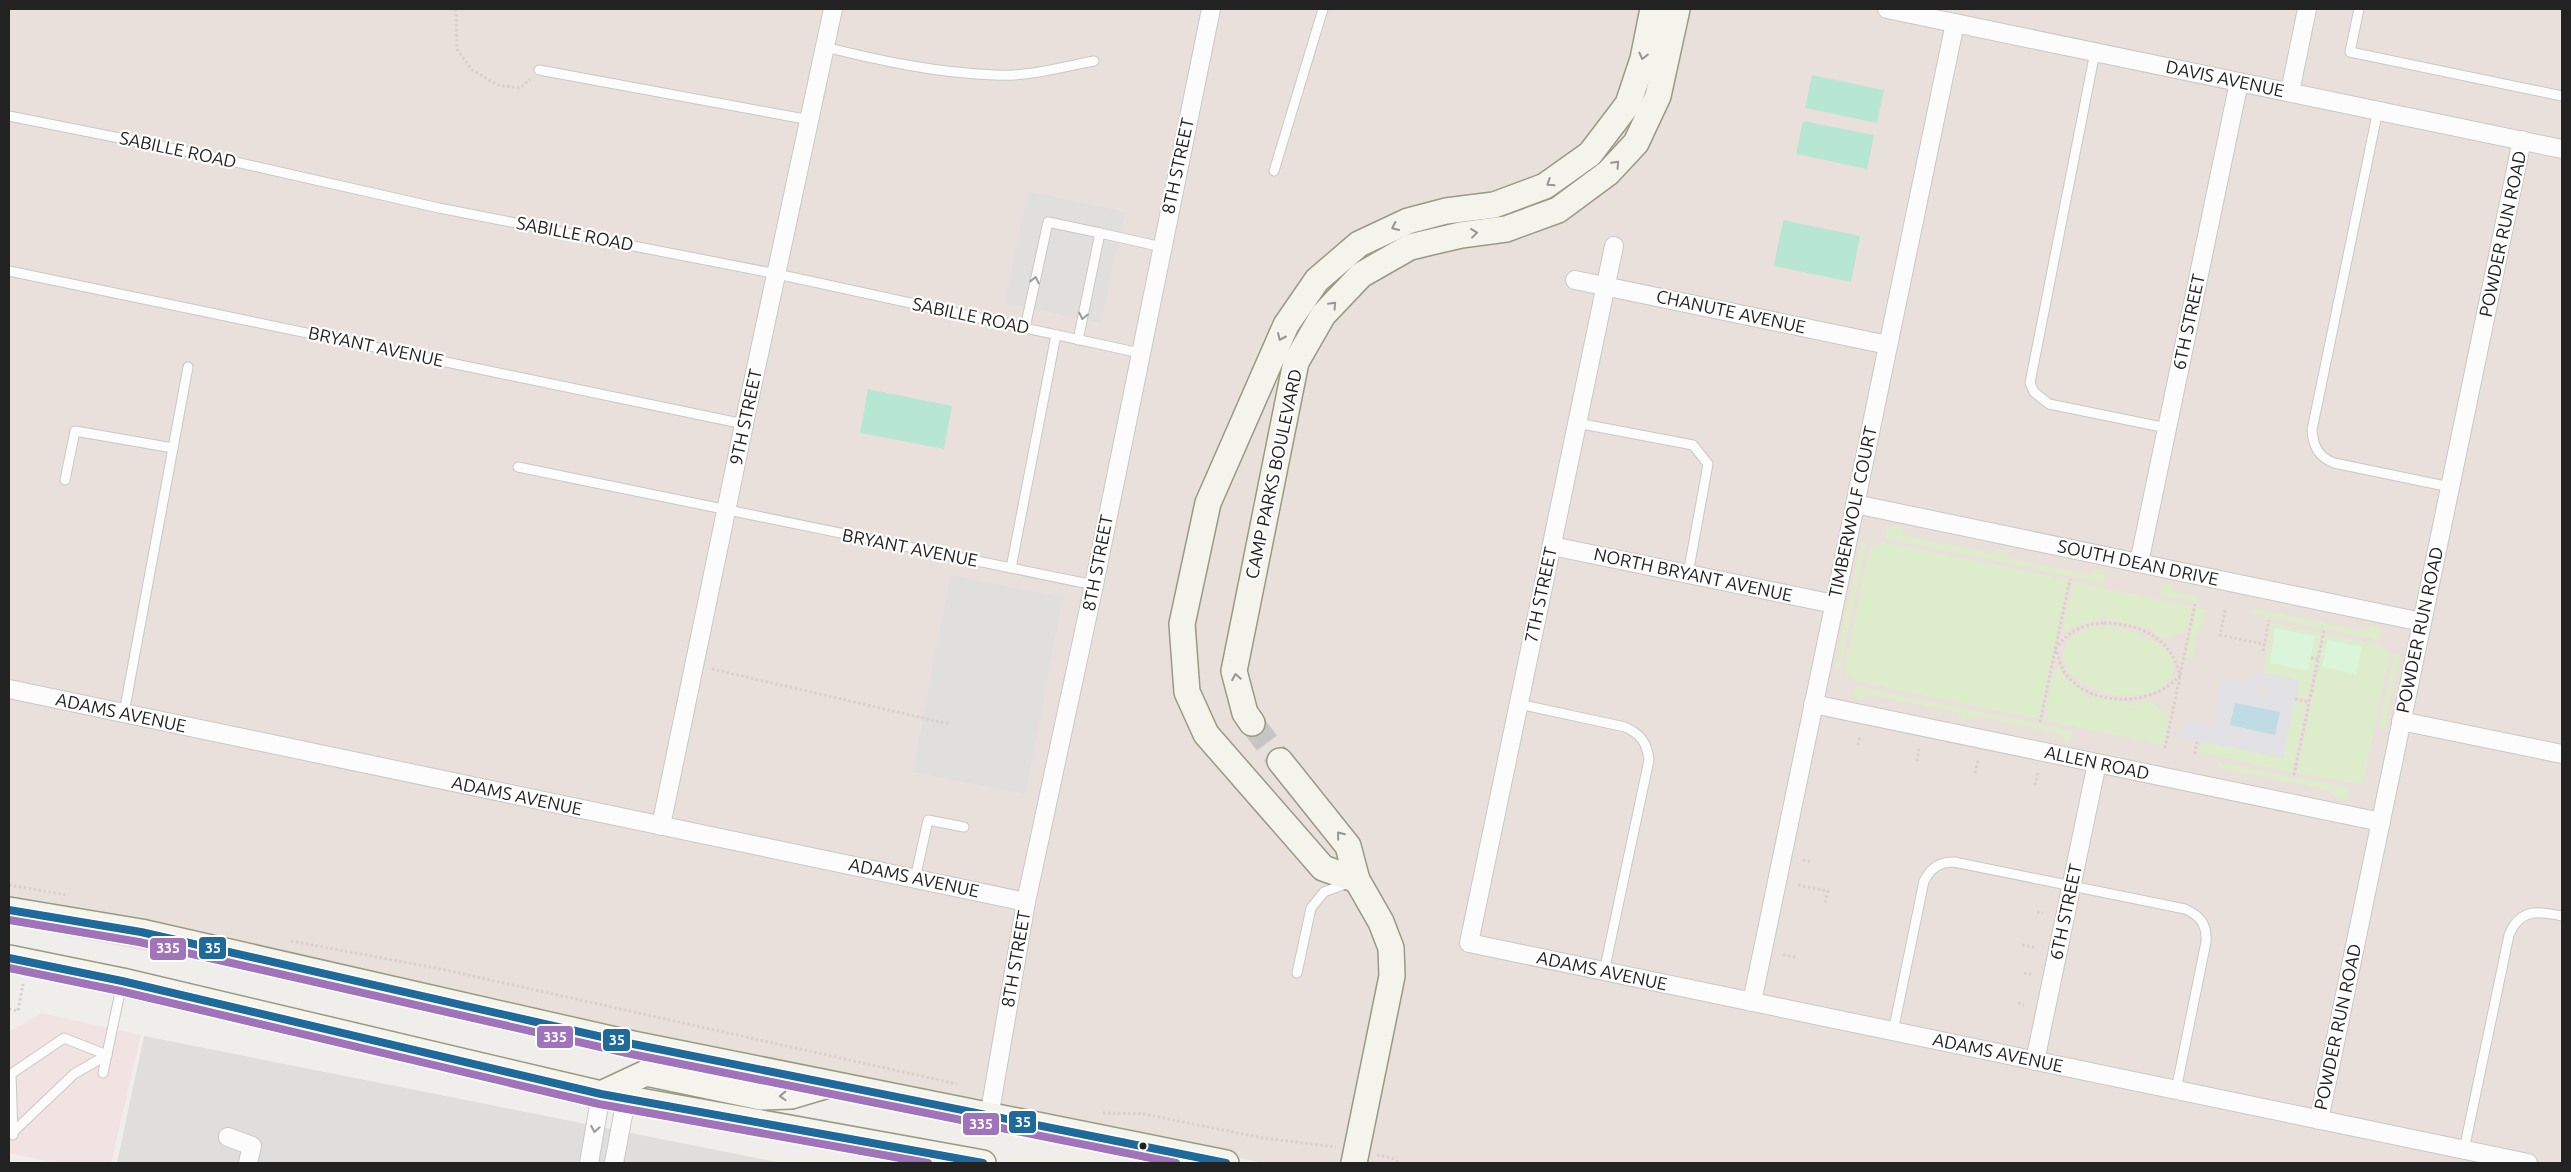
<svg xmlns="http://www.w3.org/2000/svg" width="2571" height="1172" viewBox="0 0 2571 1172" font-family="Ubuntu,sans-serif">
<rect width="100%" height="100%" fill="#f0eeeb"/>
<path fill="#dfdedc" d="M 144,1036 L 782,1163 L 117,1163 Z"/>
<path fill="#f1e3e1" d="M 41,1013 L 141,1035 L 111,1163 L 57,1163 L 9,1153 L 9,1032 Z"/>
<path fill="#eae0db" d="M 9,9 L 2562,9 L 2562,1163 L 1264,1163 L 9,925 Z"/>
<g fill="#ddeccb">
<path d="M 1887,525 L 1901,528 L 1906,536 L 1989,553 L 2002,549 L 2008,558 L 2091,575 L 2096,569 L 2107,571 L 2104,583 L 1885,538 Z"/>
<path d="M 1861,542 L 1866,543 L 1840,669 L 1835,668 Z"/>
<path d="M 1881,542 L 2068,580 L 2039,719 L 1857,681 L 1847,676 L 1845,670 L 1868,555 L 1871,547 Z"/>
<path d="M 2073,582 L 2192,606 L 2186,633 L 2176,634 L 2166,640 L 2152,632 L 2153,629 L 2148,627 L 2107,620 L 2107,617 L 2098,617 L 2098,620 L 2073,626 L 2066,633 L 2062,632 Z"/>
<path d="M 2162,584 L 2170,584 L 2174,592 L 2198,597 L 2202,603 L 2160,595 Z"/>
<path d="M 2196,607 L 2207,610 L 2200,634 L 2197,634 L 2193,657 L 2186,657 Z"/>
<path d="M 2256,609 L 2363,631 L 2371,625 L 2382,628 L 2379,640 L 2250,613 Z"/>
<path d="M 2271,623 L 2321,633 L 2316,657 L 2311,656 L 2315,636 L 2275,628 L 2270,650 L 2272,650 L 2270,663 L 2308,671 L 2310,659 L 2315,660 L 2307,699 L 2296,697 L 2299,680 L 2264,673 Z"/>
<path d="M 2112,626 C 2132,629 2191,649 2170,679 C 2152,706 2093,697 2073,676 C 2056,659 2063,635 2086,629 C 2094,626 2103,626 2112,626 Z"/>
<path d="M 2325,634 L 2382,646 L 2390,652 L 2363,781 L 2360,784 L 2297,773 Z"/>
<path d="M 2394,654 L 2400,655 L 2384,730 L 2379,729 Z"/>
<path d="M 2055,667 L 2058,667 L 2065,678 L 2083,691 L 2082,694 L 2090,698 L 2092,695 L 2127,702 L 2127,705 L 2134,705 L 2134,702 L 2152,700 L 2157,708 L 2169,714 L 2163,745 L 2044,720 Z"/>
<path d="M 1855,686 L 2072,731 L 2069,744 L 2064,742 L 2058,733 L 1974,716 L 1963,722 L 1957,712 L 1865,694 L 1864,700 L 1852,698 Z"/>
<path d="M 2295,702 L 2306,704 L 2292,772 L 2199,752 L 2201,741 L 2283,758 Z"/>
<path d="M 2218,762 L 2349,788 L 2347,800 L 2335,798 L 2329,790 L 2221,768 Z"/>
</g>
<g fill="#daf5da">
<path d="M 2275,628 L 2315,636 L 2308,671 L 2270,663 Z"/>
<path d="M 2328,640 L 2362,647 L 2356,674 L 2322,667 Z"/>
</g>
<g fill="#b7e6d2">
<path d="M 1812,75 L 1884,90 L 1877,123 L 1805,108 Z"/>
<path d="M 1803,121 L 1874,135 L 1867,169 L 1796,154 Z"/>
<path d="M 1783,220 L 1860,236 L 1851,282 L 1774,266 Z"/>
<path d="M 868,389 L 952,406 L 944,449 L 860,433 Z"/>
</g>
<g fill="#e0dfde">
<path d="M 1028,191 L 1125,212 L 1101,323 L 1005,303 Z"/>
<path d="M 950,575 L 1063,597 L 1026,794 L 913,772 Z"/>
</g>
<path fill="#e2e1e5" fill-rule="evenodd" d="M 2256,672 L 2299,680 L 2283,758 L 2180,737 L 2184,720 L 2213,726 L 2221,677 L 2250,683 L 2251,676 L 2255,677 ZM 2261,684 L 2267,689 L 2268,693 L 2262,698 L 2258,697 L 2254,689 Z"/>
<path fill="#bfdbe3" d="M 2235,703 L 2280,712 L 2275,735 L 2230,725 Z"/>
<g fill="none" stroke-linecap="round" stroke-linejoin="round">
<path stroke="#c7c5c3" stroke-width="25" stroke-dasharray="25 12" stroke-linecap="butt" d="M 1252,723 L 1280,761"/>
<g stroke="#c9c8c7" stroke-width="11">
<g id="lane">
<path d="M 2359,9 L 2350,52 L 2562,96"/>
<path d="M 825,47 C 881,61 938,73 995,75 C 1028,77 1062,67 1094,61"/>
<path d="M 2095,52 L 2030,383 L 2034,392 L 2049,404 L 2167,428"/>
<path d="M 539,70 L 810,120"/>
<path d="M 2378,110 L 2312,430 C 2313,447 2319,457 2334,463 L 2450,487"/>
<path d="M 9,116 L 205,155 L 439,208 L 777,274 L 1140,353"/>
<path d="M 1274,171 L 1323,9"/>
<path d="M 1100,233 L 1162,247"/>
<path d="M 9,271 L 744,424"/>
<path d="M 1025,328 L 1048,222 L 1100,233 L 1078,340"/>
<path d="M 1577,423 L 1693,445 L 1708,464 L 1688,574"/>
<path d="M 518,467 L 1094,585"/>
<path d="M 65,480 L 75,431 L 173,448"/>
<path d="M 1011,568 L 1056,335"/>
<path d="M 1519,704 L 1625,727 C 1641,734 1647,743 1649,760 L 1604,972"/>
<path d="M 124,713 L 188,367"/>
<path d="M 915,879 L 928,820 L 964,827"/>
<path d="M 1297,973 L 1311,908 L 1324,892 L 1348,883"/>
<path d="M 1893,1032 L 1924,881 C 1931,868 1939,862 1954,862 L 2185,909 C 2201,916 2207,925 2206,942 L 2176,1090"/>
<path d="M 103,1073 L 122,983"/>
<path d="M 11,1134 L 74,1074 L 107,1055"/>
<path d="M 13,1135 L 11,1074 L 64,1038 L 107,1055"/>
<path d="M 2464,1150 L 2509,935 C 2520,908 2538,911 2562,916"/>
</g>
</g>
<g stroke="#c9c8c7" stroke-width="20">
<g id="street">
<path d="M 1887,9 L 2562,149"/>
<path d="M 2290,92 L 2307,9"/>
<path d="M 1614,246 L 1469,943 L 2528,1163"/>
<path d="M 1575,280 L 1888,345"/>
<path d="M 1855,504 L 2422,622"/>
<path d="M 1552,546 L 1834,604"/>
<path d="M 2139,563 L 2239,82"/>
<path d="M 9,689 L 1026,902"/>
<path d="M 1813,704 L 2381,822"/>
<path d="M 2401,721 L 2562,754"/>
<path d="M 661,826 L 744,424 L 833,9"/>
<path d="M 1752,1002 L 1955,23"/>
<path d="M 2035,1061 L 2097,763"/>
<path d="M 989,1117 L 1026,902 L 1094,585 L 1211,9"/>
<path d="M 2319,1120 L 2522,140"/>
<path d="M 228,1137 L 252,1146 L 248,1163"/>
<path d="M 589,1163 L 601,1094"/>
<path d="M 614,1163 L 626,1099"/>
</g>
</g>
<g stroke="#999a82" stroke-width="28">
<g id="secondary">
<path d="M 1252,723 L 1245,713 L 1234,671 L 1296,362 L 1323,315 L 1361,275 L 1410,247 L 1461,235 L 1506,229 L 1558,210 L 1608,173 L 1636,143 L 1658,96 L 1677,9"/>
<path d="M 1280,761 L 1348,846 L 1357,880 L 1381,922 L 1391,948 L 1392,976 L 1354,1163"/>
<path d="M 1357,880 L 1323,868 L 1206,734 L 1187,692 L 1182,624 L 1208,503 L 1286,325 L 1317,280 L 1359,244 L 1408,221 L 1446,211 L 1494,205 L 1545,186 L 1590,154 L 1628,104 L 1643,59 L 1653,9"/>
<path d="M 9,910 L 141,932 L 633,1044 L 1226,1163"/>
<path d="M 9,958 L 122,981 L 601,1094 L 983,1163"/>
<path d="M 601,1094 L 646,1073 L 761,1097 L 791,1096 L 828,1085"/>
</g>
</g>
<g stroke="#dccecd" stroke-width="3" stroke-dasharray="2.5 2.5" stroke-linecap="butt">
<path d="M 456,9 L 457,49 L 472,70 L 498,85 L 520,88 L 530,79"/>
<path d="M 2225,610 L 2220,635 L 2264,644"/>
<path d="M 2104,623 C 2141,624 2170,637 2180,675 C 2155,706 2095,708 2068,677 C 2061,669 2059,658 2056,648 C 2069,631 2082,624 2104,623 Z"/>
<path d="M 2263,651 L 2269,620"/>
<path d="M 2311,658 L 2318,659"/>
<path d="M 712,669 L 949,724"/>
<path d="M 2295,699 L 2309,702"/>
<path d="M 2040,722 L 2070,579"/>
<path d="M 1858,745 L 1860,736"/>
<path d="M 2165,748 L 2195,604"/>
<path d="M 2195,754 L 2197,741"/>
<path d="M 1917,761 L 1919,748"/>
<path d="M 1975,773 L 1978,760"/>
<path d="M 2294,775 L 2324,631"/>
<path d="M 2035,785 L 2038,773"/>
<path d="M 1803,860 L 1810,861"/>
<path d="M 9,885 L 67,895"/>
<path d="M 1798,885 L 1828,891 L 1825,903"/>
<path d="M 2037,912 L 2043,913"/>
<path d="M 291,941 L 441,969 L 957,1084"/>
<path d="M 2022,945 L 2036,948"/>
<path d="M 1783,955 L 1798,957"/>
<path d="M 2024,973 L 2031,974"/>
<path d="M 2018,1003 L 2024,1005"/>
<path d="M 9,1009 L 18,1011 L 23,984"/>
<path d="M 1103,1113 L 1144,1114 L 1263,1138 L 1336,1147"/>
<path d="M 1377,1155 L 1392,1158 L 1399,1163"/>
</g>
<use href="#lane" stroke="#fdfcfc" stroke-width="9"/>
<use href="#street" stroke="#fdfcfc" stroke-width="18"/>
<use href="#secondary" stroke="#f4f4ed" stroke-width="25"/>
<g stroke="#fff" stroke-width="11">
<g id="bus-1">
<path d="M 9,910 L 141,932 L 633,1044 L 1226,1163"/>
<path d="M 9,958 L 122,981 L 601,1094 L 983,1163"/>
</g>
</g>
<g stroke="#fff" stroke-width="11">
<g id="bus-2">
<path d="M 9,920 L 139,942 L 631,1054 L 1176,1163"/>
<path d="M 9,968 L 120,991 L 599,1104 L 928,1163"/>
</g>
</g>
<use href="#bus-1" stroke="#1e6b9b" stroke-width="8"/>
<use href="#bus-2" stroke="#a173ba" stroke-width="8"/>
</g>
<defs><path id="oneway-chevron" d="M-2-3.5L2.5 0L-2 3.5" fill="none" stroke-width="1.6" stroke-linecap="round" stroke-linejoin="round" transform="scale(1.25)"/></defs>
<g stroke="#969692">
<use href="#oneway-chevron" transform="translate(1643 56) rotate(104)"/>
<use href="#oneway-chevron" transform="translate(1616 164) rotate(-47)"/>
<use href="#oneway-chevron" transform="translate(1550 183) rotate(147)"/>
<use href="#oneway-chevron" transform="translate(1395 227) rotate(155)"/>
<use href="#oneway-chevron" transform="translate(1474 233) rotate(-7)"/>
<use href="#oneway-chevron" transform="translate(1333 305) rotate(-47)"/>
<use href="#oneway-chevron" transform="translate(1281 337) rotate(114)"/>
<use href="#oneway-chevron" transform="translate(1236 677) rotate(-100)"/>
<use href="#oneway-chevron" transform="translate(1340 835) rotate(-129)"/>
<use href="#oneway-chevron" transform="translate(783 1096) rotate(178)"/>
</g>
<g stroke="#9a9a9a">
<use href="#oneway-chevron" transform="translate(1035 280) rotate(-78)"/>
<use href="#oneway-chevron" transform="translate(1083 316) rotate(102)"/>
<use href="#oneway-chevron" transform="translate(595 1129) rotate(100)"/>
</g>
<circle fill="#222" stroke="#fff" stroke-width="2" cx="1143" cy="1146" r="4.5"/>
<g text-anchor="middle" stroke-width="4.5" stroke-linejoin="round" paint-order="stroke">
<g font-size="18" fill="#222" stroke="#fff">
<text transform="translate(2225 79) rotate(12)" y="6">DAVIS AVENUE</text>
<text transform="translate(178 150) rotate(12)" y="6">SABILLE ROAD</text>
<text transform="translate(1178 166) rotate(-78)" y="6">8TH STREET</text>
<text transform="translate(575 234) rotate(11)" y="6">SABILLE ROAD</text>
<text transform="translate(2503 234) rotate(-78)" y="6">POWDER RUN ROAD</text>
<text transform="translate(1731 312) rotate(12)" y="6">CHANUTE AVENUE</text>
<text transform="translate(971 316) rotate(12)" y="6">SABILLE ROAD</text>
<text transform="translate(2189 322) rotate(-78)" y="6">6TH STREET</text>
<text transform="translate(376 347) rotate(12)" y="6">BRYANT AVENUE</text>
<text transform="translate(746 417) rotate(-78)" y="6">9TH STREET</text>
<text transform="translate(1274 474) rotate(-78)" y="6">CAMP PARKS BOULEVARD</text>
<text transform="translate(1853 512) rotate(-78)" y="6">TIMBERWOLF COURT</text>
<text transform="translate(910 548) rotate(11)" y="6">BRYANT AVENUE</text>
<text transform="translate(1098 563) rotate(-79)" y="6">8TH STREET</text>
<text transform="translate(2138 563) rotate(12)" y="6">SOUTH DEAN DRIVE</text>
<text transform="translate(1693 575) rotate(12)" y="6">NORTH BRYANT AVENUE</text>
<text transform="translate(1541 595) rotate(-78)" y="6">7TH STREET</text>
<text transform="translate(2420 630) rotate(-78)" y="6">POWDER RUN ROAD</text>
<text transform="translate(121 713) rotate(12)" y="6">ADAMS AVENUE</text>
<text transform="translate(2097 763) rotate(12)" y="6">ALLEN ROAD</text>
<text transform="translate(517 796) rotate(12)" y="6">ADAMS AVENUE</text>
<text transform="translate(914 878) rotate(12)" y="6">ADAMS AVENUE</text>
<text transform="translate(2066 912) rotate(-78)" y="6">6TH STREET</text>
<text transform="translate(1016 959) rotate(-80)" y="6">8TH STREET</text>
<text transform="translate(1602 971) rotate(12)" y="6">ADAMS AVENUE</text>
<text transform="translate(2338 1027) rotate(-78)" y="6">POWDER RUN ROAD</text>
<text transform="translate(1998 1053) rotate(12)" y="6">ADAMS AVENUE</text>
</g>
</g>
<g stroke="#fff" stroke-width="2">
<rect x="198" y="936" width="29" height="24" rx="5" fill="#1e6b9b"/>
<rect x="149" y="937" width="38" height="24" rx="5" fill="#a173ba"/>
<rect x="536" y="1025" width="38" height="24" rx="5" fill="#a173ba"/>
<rect x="602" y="1028" width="29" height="24" rx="5" fill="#1e6b9b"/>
<rect x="1008" y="1110" width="29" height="24" rx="5" fill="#1e6b9b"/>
<rect x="962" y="1112" width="38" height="24" rx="5" fill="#a173ba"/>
</g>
<g font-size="14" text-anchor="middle" font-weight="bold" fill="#fff">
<text x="213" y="953">35</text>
<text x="168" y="953">335</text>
<text x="555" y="1042">335</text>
<text x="617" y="1045">35</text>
<text x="1023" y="1127">35</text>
<text x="981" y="1129">335</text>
</g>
<rect width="2571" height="1172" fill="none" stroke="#222222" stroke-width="20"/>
</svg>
